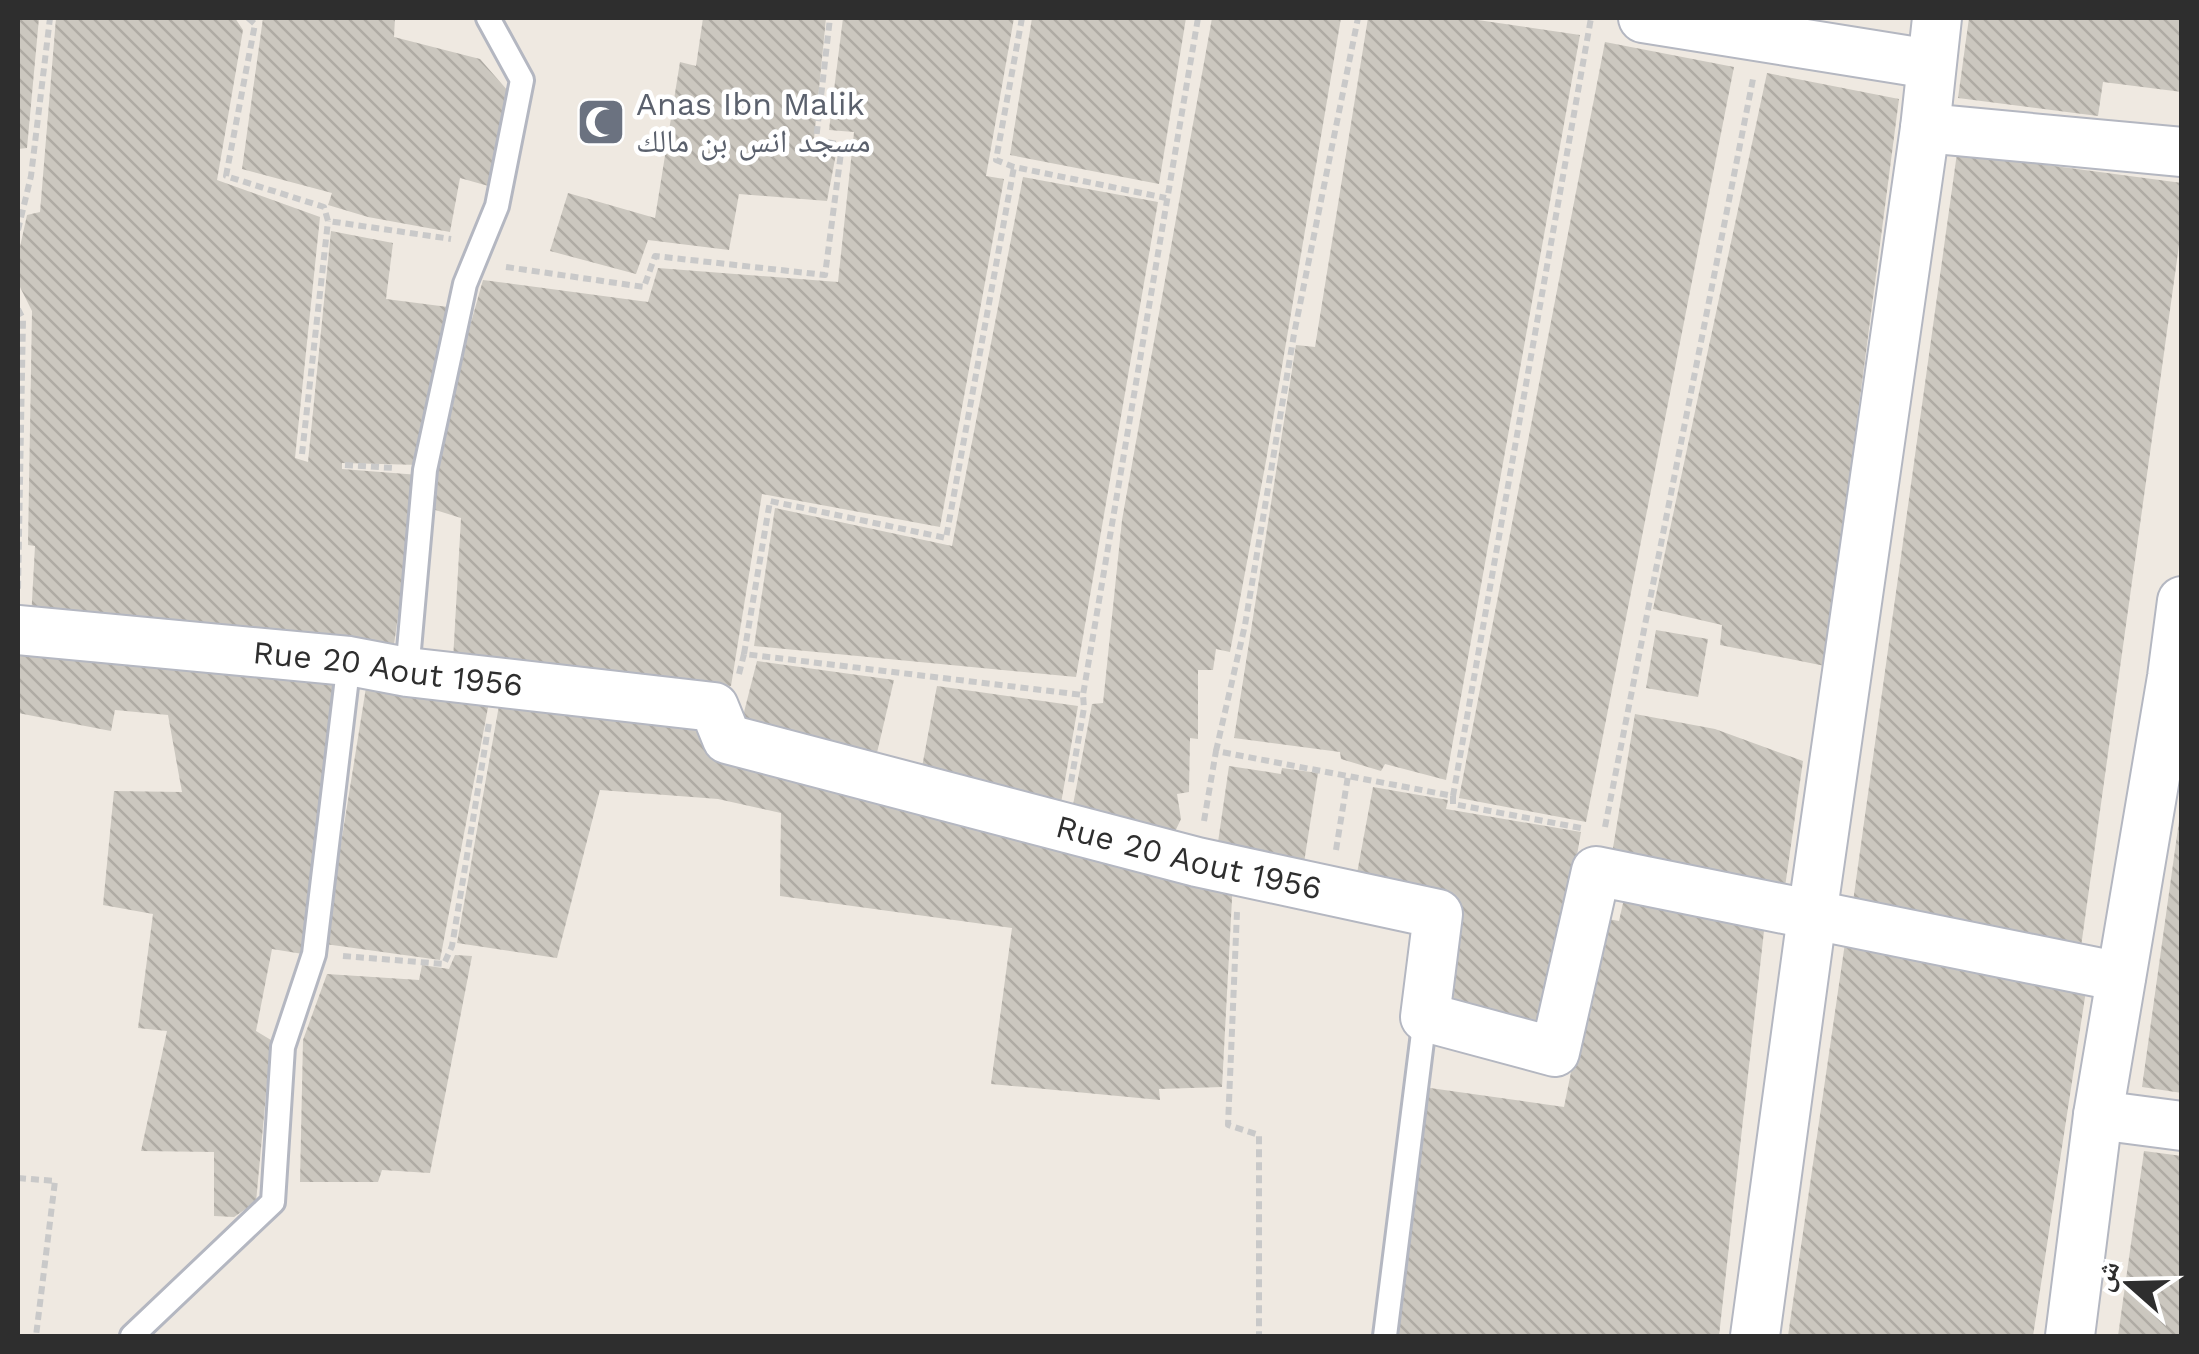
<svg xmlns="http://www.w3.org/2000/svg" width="2199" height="1354" viewBox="0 0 2199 1354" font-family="'Work Sans','Noto Naskh Arabic',sans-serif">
<defs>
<pattern id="building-back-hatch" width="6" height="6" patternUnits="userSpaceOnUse" patternTransform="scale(2.5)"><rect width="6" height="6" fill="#cbc7bf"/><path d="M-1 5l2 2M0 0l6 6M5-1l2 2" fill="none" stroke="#afaba4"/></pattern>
</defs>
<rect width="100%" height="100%" fill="#efe9e1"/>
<g fill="url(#building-back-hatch)">
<path d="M 18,18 L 39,18 L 27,148 L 18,149 Z"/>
<path d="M 56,18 L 235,18 L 243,30 L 217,180 L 320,217 L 295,458 L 308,462 L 331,231 L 393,243 L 386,299 L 448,307 L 421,465 L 342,463 L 342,469 L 419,475 L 393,651 L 31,619 L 35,546 L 28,545 L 32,311 L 18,283 L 18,256 L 27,215 L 40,212 Z"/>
<path d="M 263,18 L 395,18 L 394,37 L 480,59 L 508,91 L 492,187 L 460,178 L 450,232 L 368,217 L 328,205 L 332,193 L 242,169 Z"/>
<path d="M 703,18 L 826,18 L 813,149 L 836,154 L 827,201 L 739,194 L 729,250 L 648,240 L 636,274 L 550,251 L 568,193 L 655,218 L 680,62 L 696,66 Z"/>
<path d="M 843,18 L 1014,18 L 986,176 L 1004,179 L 940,527 L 762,494 L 731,686 L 453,660 L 461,518 L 429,508 L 461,324 L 470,326 L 483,280 L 648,302 L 658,268 L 838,282 L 854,132 L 829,130 Z"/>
<path d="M 1032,18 L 1186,18 L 1159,184 L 1010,155 Z"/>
<path d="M 1212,18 L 1341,18 L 1266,461 L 1230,652 L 1216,649 L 1213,670 L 1198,670 L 1198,739 L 1190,738 L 1189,792 L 1177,794 L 1181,819 L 1172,838 L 1073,805 L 1092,704 L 1103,703 L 1122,520 Z"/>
<path d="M 1368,18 L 1464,18 L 1580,35 L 1446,780 L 1385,764 L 1381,771 L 1341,759 L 1340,752 L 1234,738 L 1296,345 L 1315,347 Z"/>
<path d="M 1969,18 L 2182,18 L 2182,92 L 2103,82 L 2098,116 L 1958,98 Z"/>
<path d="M 1605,42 L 1734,67 L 1586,822 L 1459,798 Z"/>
<path d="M 1767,73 L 1899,99 L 1825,666 L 1720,645 L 1722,625 L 1653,609 Z"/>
<path d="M 1957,153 L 2182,183 L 2182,224 L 2080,954 L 1852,909 Z"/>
<path d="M 1023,177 L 1158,202 L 1076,677 L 754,646 L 775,508 L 952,546 Z"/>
<path d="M 1656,630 L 1708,639 L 1698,697 L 1646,688 Z"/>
<path d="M 18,648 L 325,664 L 338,692 L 303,954 L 272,949 L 256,1031 L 271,1040 L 256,1202 L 234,1217 L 214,1216 L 214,1152 L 141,1151 L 167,1031 L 138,1028 L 153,914 L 103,905 L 114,791 L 182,792 L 168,715 L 115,710 L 111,731 L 18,713 Z"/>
<path d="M 757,661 L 894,680 L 876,757 L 741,724 Z"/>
<path d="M 368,675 L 490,697 L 440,960 L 325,944 Z"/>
<path d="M 937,686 L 1078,706 L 1060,809 L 920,778 Z"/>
<path d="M 501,694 L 713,718 L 1233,880 L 1222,1087 L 1159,1089 L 1160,1100 L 991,1084 L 1012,928 L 780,896 L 781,813 L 718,799 L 600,790 L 557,958 L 457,943 Z"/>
<path d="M 1635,714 L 1715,729 L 1803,761 L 1784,894 L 1611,860 Z"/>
<path d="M 1229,766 L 1281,774 L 1282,768 L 1318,773 L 1303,869 L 1216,856 Z"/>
<path d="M 1373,787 L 1448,800 L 1446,809 L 1581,832 L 1545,1039 L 1443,1000 L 1460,903 L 1355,884 Z"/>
<path d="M 2179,821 L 2182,821 L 2182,1093 L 2142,1087 Z"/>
<path d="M 1627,885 L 1766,913 L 1719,1336 L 1392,1336 L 1423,1087 L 1564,1107 L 1602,918 L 1619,921 Z"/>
<path d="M 1845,943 L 2087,984 L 2033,1336 L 1788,1336 Z"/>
<path d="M 455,955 L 472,956 L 430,1173 L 382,1170 L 378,1182 L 300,1182 L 303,1040 L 327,974 L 419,980 L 422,965 L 449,969 Z"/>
<path d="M 2144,1151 L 2182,1156 L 2182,1336 L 2118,1336 Z"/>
</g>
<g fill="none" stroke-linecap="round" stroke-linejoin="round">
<g stroke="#b4b7c1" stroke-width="28">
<g id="lane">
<path d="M 407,672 L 425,470 L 465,284 L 497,206 L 522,80 L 488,18"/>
<path d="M 132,1336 L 273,1202 L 283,1047 L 314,954 L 349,661"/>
<path d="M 1385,1336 L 1425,1017"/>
</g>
</g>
<g stroke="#b4b7c1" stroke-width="52">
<g id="street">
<path d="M 1643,18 L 1930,64"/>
<path d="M 1925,128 L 2182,152"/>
<path id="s1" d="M 18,630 L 349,661 L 407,672 L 714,707 L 727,739 L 1197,862 L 1438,914 L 1425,1017 L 1555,1052 L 1596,871 L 2121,977"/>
<path d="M 2098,1115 L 2182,1126"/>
<path d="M 1755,1336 L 1812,916 L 1925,128 L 1937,18"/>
<path d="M 2070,1336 L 2098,1115 L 2172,677 L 2182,601"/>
</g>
</g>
<g stroke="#c9c9c9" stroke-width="6" stroke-dasharray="8 5" stroke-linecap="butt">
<path d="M 248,18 L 255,24 L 226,176 L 324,207 L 328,221 L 451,239"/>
<path d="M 1022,18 L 996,160 L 1014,167 L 1166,198"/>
<path d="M 18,230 L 31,176 L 50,18"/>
<path d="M 506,267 L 644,287 L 655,256 L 825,275 L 842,145 L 816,140 L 830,18"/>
<path d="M 18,309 L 23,319 L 18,589"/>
<path d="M 302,454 L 328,221"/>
<path d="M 345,465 L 394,468"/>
<path d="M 744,654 L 770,501 L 946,538 L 1014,167"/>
<path d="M 739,674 L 744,654 L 1083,695 L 1198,18"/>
<path d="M 1216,751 L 1245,625 L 1294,334 L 1358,18"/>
<path d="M 1071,782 L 1084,708 L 1083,695"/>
<path d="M 1453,796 L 1453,804 L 1581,828"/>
<path d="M 1204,821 L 1216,751 L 1453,796 L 1591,18"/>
<path d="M 1605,827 L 1753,79"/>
<path d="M 1336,850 L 1348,776"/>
<path d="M 1237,912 L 1228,1125 L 1259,1135 L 1259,1336"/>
<path d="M 343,956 L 444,964 L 452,946 L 489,723"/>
<path d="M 18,1178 L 55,1181 L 36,1336"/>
</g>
<use href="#lane" stroke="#fff" stroke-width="22"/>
<use href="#street" stroke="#fff" stroke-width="48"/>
</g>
<defs>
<g id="mosque-square" transform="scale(2.5)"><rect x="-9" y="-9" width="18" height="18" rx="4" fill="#6b7280" stroke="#fff"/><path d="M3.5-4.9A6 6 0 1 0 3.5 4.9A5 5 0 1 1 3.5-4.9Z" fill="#fff"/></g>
</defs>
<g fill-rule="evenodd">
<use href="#mosque-square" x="601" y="122"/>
</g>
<g text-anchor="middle" stroke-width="9" stroke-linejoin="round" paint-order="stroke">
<g font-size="32" fill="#5b616d" stroke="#fff" text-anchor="start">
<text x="636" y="115">Anas Ibn Malik<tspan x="636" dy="37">مسجد انس بن مالك</tspan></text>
</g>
<g font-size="32" fill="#2e2e2e" stroke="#fff">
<text dy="11" stroke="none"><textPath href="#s1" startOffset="372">Rue 20 Aout 1956</textPath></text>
<text dy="11" stroke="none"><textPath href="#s1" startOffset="1212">Rue 20 Aout 1956</textPath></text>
</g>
</g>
<rect width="2199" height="1354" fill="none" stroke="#2e2e2e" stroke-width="40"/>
<g transform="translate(2129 1284) rotate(290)" stroke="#ffffff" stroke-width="8" paint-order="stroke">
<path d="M0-8L18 38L0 25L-18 38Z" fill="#2e2e2e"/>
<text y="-15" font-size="28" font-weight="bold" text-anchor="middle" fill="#2e2e2e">ش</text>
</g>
</svg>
